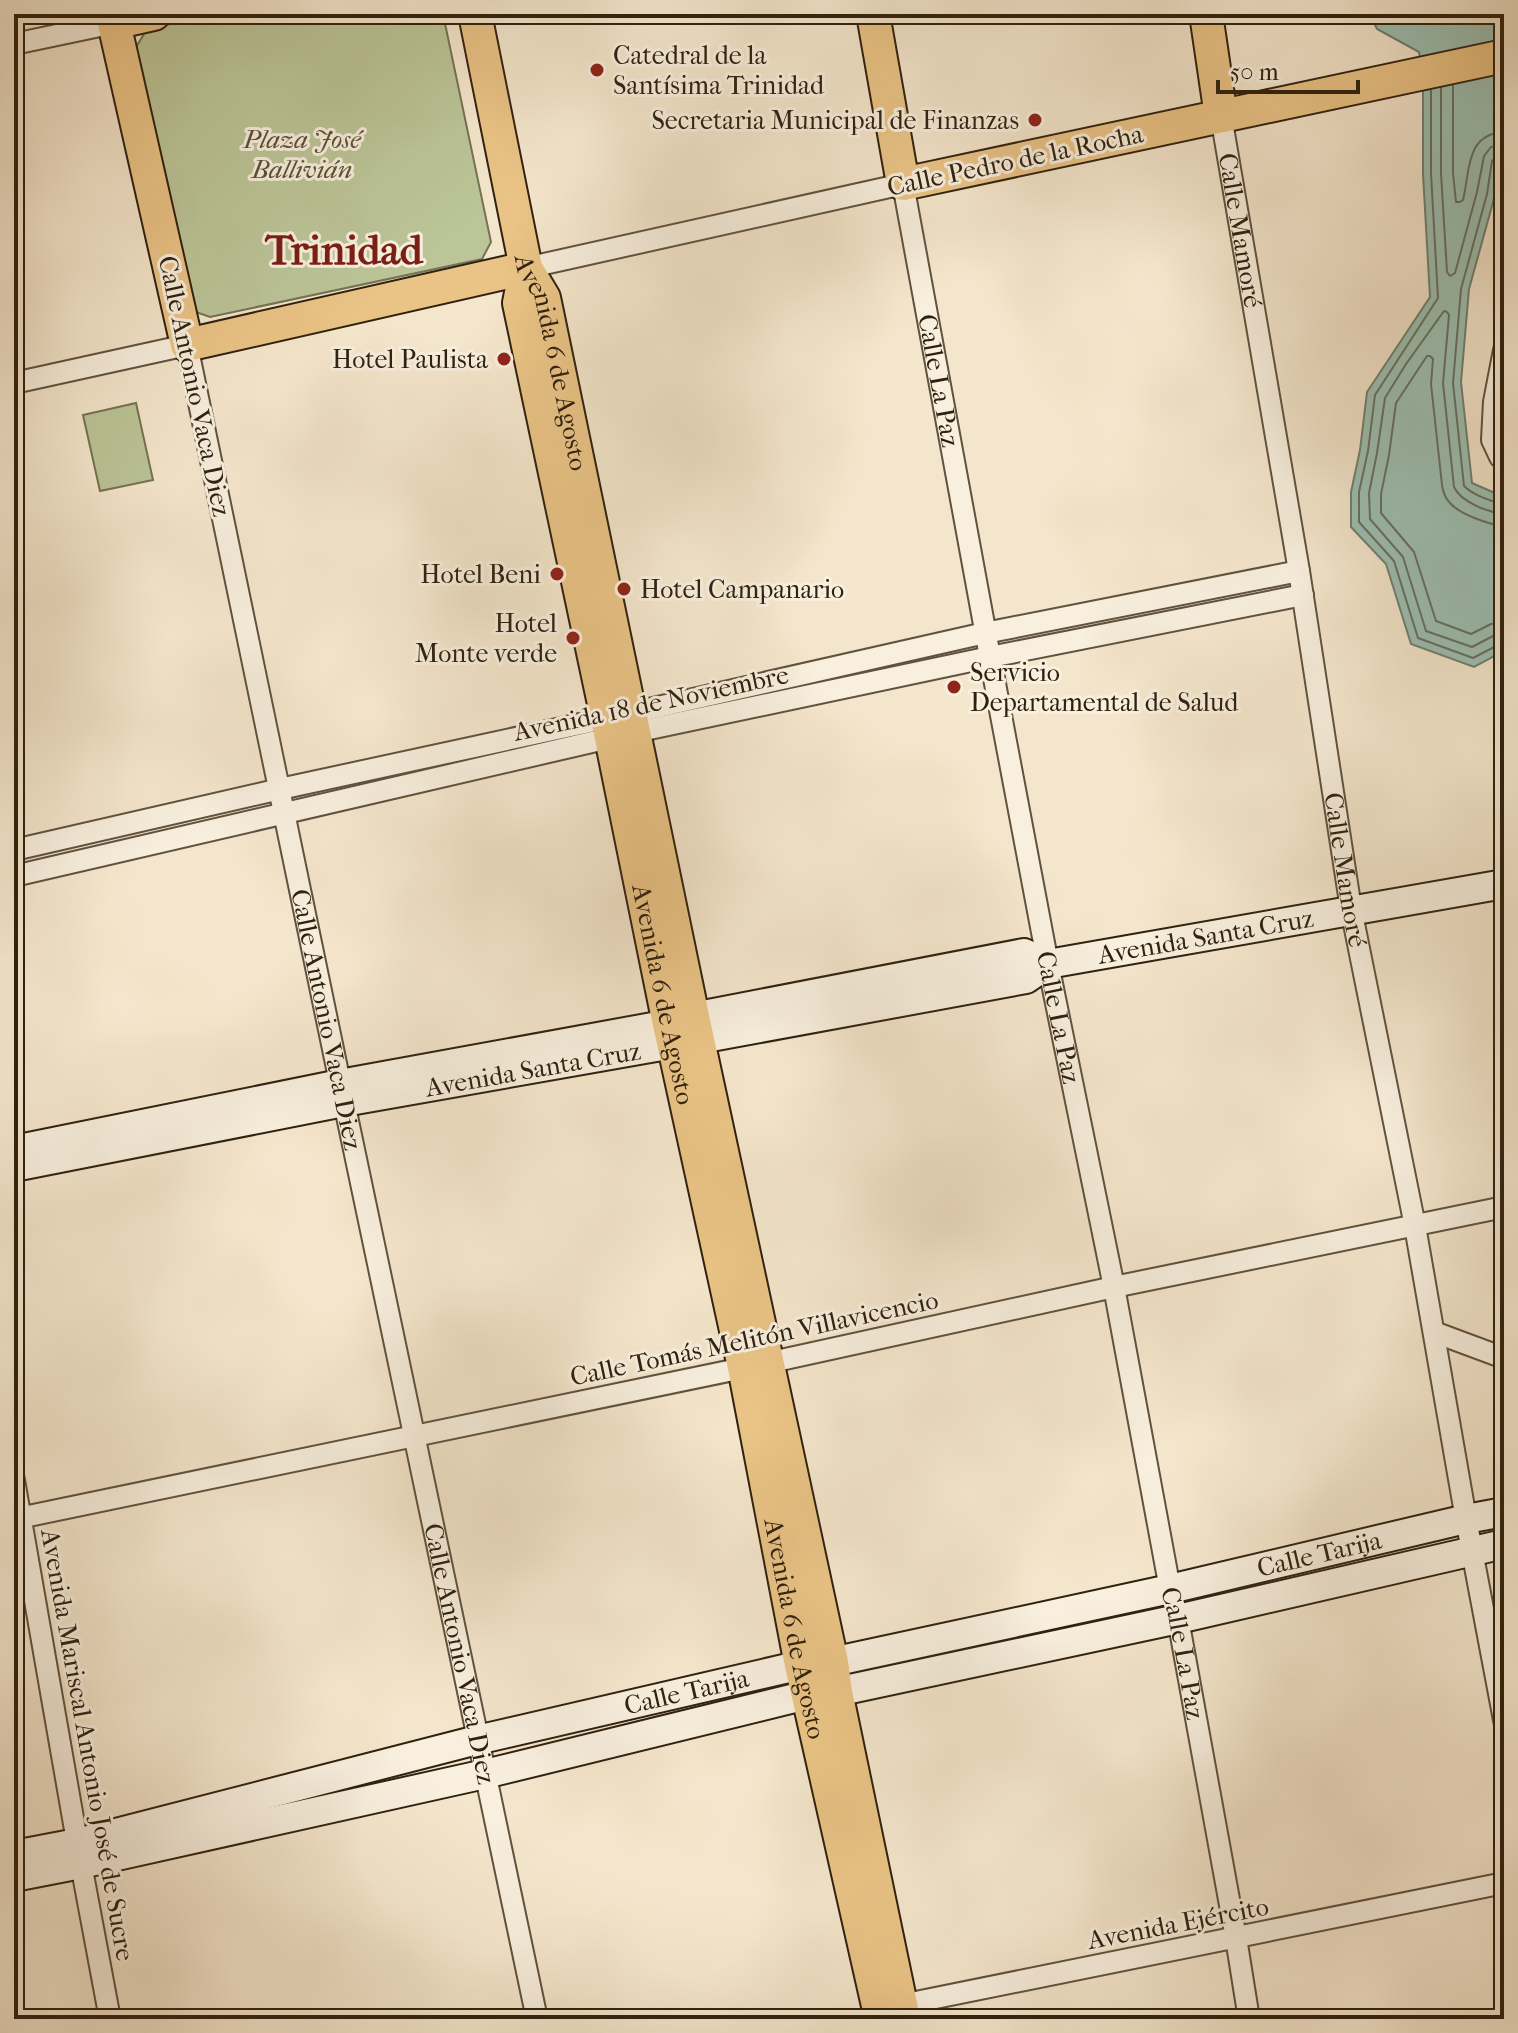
<svg xmlns="http://www.w3.org/2000/svg" width="1518" height="2033" viewBox="0 0 1518 2033" font-family="'IM FELL French Canon',serif">
<rect width="100%" height="100%" fill="#f4e6cc"/>
<filter id="stains"><feTurbulence type="fractalNoise" baseFrequency=".0025" numOctaves="4"/><feColorMatrix values="0 0 0 0 .2 0 0 0 0 .09 0 0 0 0 .02 0 0 0 .5 -.17"/></filter>
<radialGradient id="worn" r=".72"><stop offset=".6" stop-color="#630" stop-opacity="0"/><stop offset="1" stop-color="#630" stop-opacity=".3"/></radialGradient>
<g fill="#bbc598" stroke="#757354" stroke-width="2">
<path d="M 218,14 L 443,14 L 491,242 L 482,259 L 210,317 L 193,311 L 135,49 L 147,29 Z"/>
<path d="M 136,403 L 153,480 L 100,491 L 83,415 Z"/>
</g>
<path fill="#9cc0b3" stroke="#708071" stroke-width="2" d="M 1370,14 L 1504,14 L 1504,18 L 1500,21 L 1495,35 L 1504,93 L 1504,139 L 1495,195 L 1469,289 L 1461,382 L 1472,483 L 1504,497 L 1504,651 L 1474,667 L 1411,644 L 1386,564 L 1351,527 L 1351,492 L 1360,450 L 1367,392 L 1430,297 L 1423,174 L 1423,87 L 1419,52 L 1377,29 Z"/>
<g fill="none" stroke-linecap="round" stroke-linejoin="round">
<g stroke="#667061" stroke-width="2">
<path d="M 1453,85 L 1453,173 L 1456,202 L 1460,202 L 1463,200 C 1470,172 1465,134 1504,132"/>
<path d="M 1441,88 L 1441,173 L 1447,272 L 1450,276 L 1455,273 L 1477,192 L 1484,156 L 1491,147 L 1504,144"/>
<path d="M 1431,90 L 1431,173 L 1438,298 L 1375,395 L 1368,451 L 1359,492 L 1359,522 L 1394,561 L 1418,638 L 1473,658 L 1498,645 L 1504,644"/>
<path d="M 1504,154 L 1497,156 L 1492,161 L 1487,194 L 1461,289 L 1453,383 L 1464,486 C 1473,495 1492,502 1504,504"/>
<path d="M 1504,514 C 1487,512 1461,502 1454,487 L 1443,383 L 1449,315 L 1447,312 L 1444,311 L 1406,364 L 1385,398 L 1377,453 L 1369,493 L 1370,519 L 1403,557 L 1426,631 L 1472,647 L 1495,635 L 1504,634"/>
<path d="M 1504,526 C 1490,525 1459,514 1450,503 C 1445,498 1443,492 1442,485 L 1431,384 L 1433,359 L 1430,356 L 1427,356 L 1396,403 L 1389,455 L 1381,494 L 1381,513 L 1414,552 L 1436,621 L 1471,634 L 1491,624 L 1504,622"/>
</g>
<g stroke="#60523e" stroke-width="24">
<g id="street">
<path d="M 14,44 L 114,23 L 112,14"/>
<path id="s1" d="M 1221,116 L 1299,571 L 1351,909 L 1415,1226 L 1466,1519 L 1504,1720"/>
<path id="s2" d="M 526,268 L 903,184 L 990,657 L 1048,964 L 1114,1287 L 1170,1589 L 1178,1619 L 1236,1938 L 1249,2019"/>
<path d="M 1504,350 L 1494,402 L 1492,440 L 1500,457 L 1504,458"/>
<path id="s3" d="M 14,383 L 187,345 L 344,1102 L 537,2019"/>
<path d="M 14,850 L 280,789 L 631,713 L 985,633 L 1299,571"/>
<path d="M 14,876 L 635,732 L 990,657 L 1303,595"/>
<path d="M 1434,1332 L 1504,1358"/>
<path d="M 14,1480 L 81,1864 L 110,2019"/>
<path d="M 14,1519 L 767,1363 L 1114,1287 L 1504,1207"/>
<path d="M 864,2019 L 880,2016 L 901,2005 L 1504,1883"/>
</g>
</g>
<g stroke="#2f210f" stroke-width="32">
<g id="secondary">
<path id="s4" d="M 1048,964 L 1504,884"/>
<path d="M 14,1150 L 340,1084 L 669,1024 L 693,1017 L 1024,953 L 1048,964 L 1026,979 L 673,1044 L 344,1102 L 14,1167"/>
<path id="s5" d="M 14,1855 L 77,1843 L 477,1740 L 801,1665 L 832,1662 L 1170,1589 L 1466,1519 L 1504,1512"/>
<path d="M 14,1877 L 81,1864 L 485,1774 L 807,1695 L 836,1692 L 1178,1619 L 1504,1544"/>
</g>
</g>
<g stroke="#2f210f" stroke-width="36">
<g id="primary">
<path d="M 154,14 L 114,23 L 187,345 L 526,268"/>
<path id="s6" d="M 475,14 L 526,268 L 544,298 L 693,1017 L 832,1662 L 836,1692 L 904,2019"/>
<path d="M 873,14 L 903,184 L 1504,56"/>
<path d="M 1206,14 L 1221,116"/>
<path id="s7" d="M 526,268 L 519,303 L 607,718 L 669,1024 L 744,1367 L 801,1665 L 881,2019"/>
</g>
</g>
<use href="#street" stroke="#f8efde" stroke-width="20"/>
<use href="#secondary" stroke="#f8efde" stroke-width="28"/>
<use href="#primary" stroke="#eac386" stroke-width="32"/>
</g>
<g fill="#8f2418" stroke="#f8efde" stroke-width="3">
<circle cx="597" cy="70" r="8"/>
<circle cx="1035" cy="120" r="8"/>
<circle cx="504" cy="359" r="8"/>
<circle cx="557" cy="574" r="8"/>
<circle cx="624" cy="589" r="8"/>
<circle cx="573" cy="638" r="8"/>
<circle cx="954" cy="687" r="8"/>
</g>
<g text-anchor="middle" stroke-width="6" stroke-linejoin="round" paint-order="stroke">
<g font-size="26" fill="#2f210f" stroke="#f8efde" text-anchor="end">
<text x="613" y="64" text-anchor="start">Catedral de la<tspan x="613" dy="30">Santísima Trinidad</tspan></text>
<text x="1019" y="129">Secretaria Municipal de Finanzas</text>
<text x="488" y="368">Hotel Paulista</text>
<text x="541" y="583">Hotel Beni</text>
<text x="640" y="598" text-anchor="start">Hotel Campanario</text>
<text x="557" y="632">Hotel<tspan x="557" dy="30">Monte verde</tspan></text>
<text x="970" y="681" text-anchor="start">Servicio<tspan x="970" dy="30">Departamental de Salud</tspan></text>
</g>
<g font-size="26" font-style="italic" fill="#595238" stroke="#f8efde">
<text x="302" y="148">Plaza José<tspan x="302" dy="30">Ballivián</tspan></text>
</g>
<g font-size="26" fill="#2f210f" stroke="#f8efde">
<text transform="translate(1015 160) rotate(-12)" y="9">Calle Pedro de la Rocha</text>
<text dy="9" stroke="none"><textPath href="#s1" startOffset="116">Calle Mamoré</textPath></text>
<text dy="9" stroke="none"><textPath href="#s2" startOffset="586">Calle La Paz</textPath></text>
<text transform="translate(195 386) rotate(78)" y="9">Calle Antonio Vaca Diez</text>
<text dy="9" stroke="none"><textPath href="#s6" startOffset="358">Avenida 6 de Agosto</textPath></text>
<text transform="translate(651 703) rotate(-12)" y="9">Avenida 18 de Noviembre</text>
<text dy="9" stroke="none"><textPath href="#s1" startOffset="764">Calle Mamoré</textPath></text>
<text dy="9" stroke="none"><textPath href="#s4" startOffset="160">Avenida Santa Cruz</textPath></text>
<text dy="9" stroke="none"><textPath href="#s7" startOffset="742">Avenida 6 de Agosto</textPath></text>
<text dy="9" stroke="none"><textPath href="#s2" startOffset="1234">Calle La Paz</textPath></text>
<text dy="9" stroke="none"><textPath href="#s3" startOffset="866">Calle Antonio Vaca Diez</textPath></text>
<text transform="translate(533 1069) rotate(-10)" y="9">Avenida Santa Cruz</text>
<text transform="translate(754 1338) rotate(-12)" y="9">Calle Tomás Melitón Villavicencio</text>
<text dy="9" stroke="none"><textPath href="#s5" startOffset="1340">Calle Tarija</textPath></text>
<text dy="9" stroke="none"><textPath href="#s7" startOffset="1390">Avenida 6 de Agosto</textPath></text>
<text dy="9" stroke="none"><textPath href="#s2" startOffset="1882">Calle La Paz</textPath></text>
<text dy="9" stroke="none"><textPath href="#s3" startOffset="1514">Calle Antonio Vaca Diez</textPath></text>
<text dy="9" stroke="none"><textPath href="#s5" startOffset="692">Calle Tarija</textPath></text>
<text transform="translate(88 1745) rotate(80)" y="9">Avenida Mariscal Antonio José de Sucre</text>
<text transform="translate(1178 1923) rotate(-11)" y="9">Avenida Ejército</text>
</g>
<g font-size="42" font-weight="bold" fill="#7a1f14" stroke="#f8efde">
<text x="344" y="264">Trinidad</text>
</g>
</g>
<rect width="1518" height="2033" fill="none" stroke="#f4e6cc" stroke-width="48"/>
<rect x="16" y="16" width="1486" height="2001" fill="none" stroke="#2f210f" stroke-width="4"/>
<rect x="24" y="24" width="1470" height="1985" fill="none" stroke="#2f210f" stroke-width="2"/>
<path d="M1218 80v12h140v-12" fill="none" stroke="#2f210f" stroke-width="4"/>
<text x="1230" y="80" font-size="24" fill="#2f210f" stroke="#f8efde" stroke-width="6" paint-order="stroke">50 m</text>
<rect width="100%" height="100%" filter="url(#stains)"/>
<rect width="100%" height="100%" fill="url(#worn)"/>
</svg>
